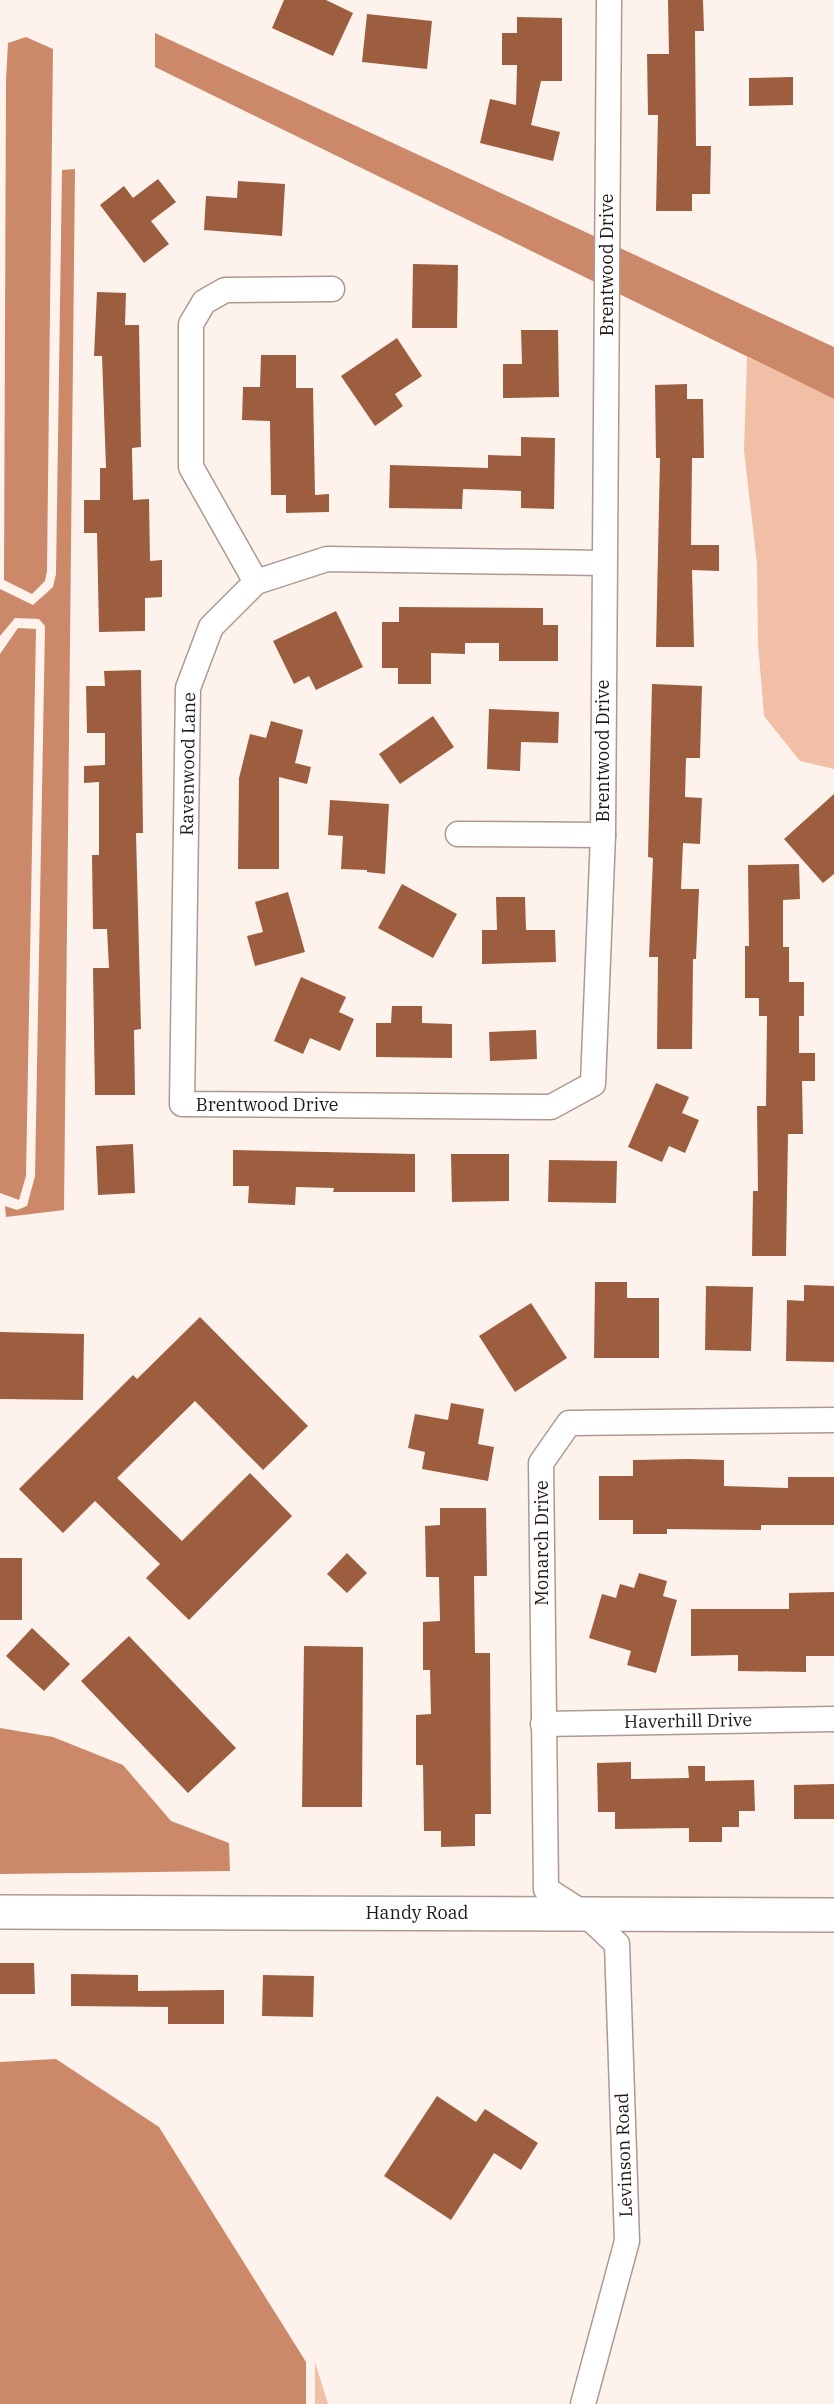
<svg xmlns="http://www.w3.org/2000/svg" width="834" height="2404" viewBox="0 0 834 2404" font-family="'IBM Plex Serif',serif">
<rect width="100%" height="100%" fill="#fef2ec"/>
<g fill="#f1bea6">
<path d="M 747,357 L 834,399 L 834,769 L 800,761 L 764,716 L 758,643 L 757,564 L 744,450 Z"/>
<path d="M 315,2362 L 328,2404 L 315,2404 Z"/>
</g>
<g fill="#cc896a">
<path d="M 155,33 L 834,347 L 834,399 L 155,67 Z"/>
<path d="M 26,37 L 53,49 L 47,571 L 45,581 L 32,594 L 4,580 L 6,80 L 8,43 Z"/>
<path d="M 75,169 L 64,1210 L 6,1217 L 5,1206 L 17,1210 L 27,1206 L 35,1176 L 45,626 L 39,619 L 15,618 L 0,636 L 0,589 L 33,605 L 53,587 L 56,574 L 62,170 Z"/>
<path d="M 18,628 L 36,629 L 26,1176 L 19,1200 L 0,1193 L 0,654 Z"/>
<path d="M 0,1728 L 53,1737 L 123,1765 L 171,1821 L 229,1843 L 230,1871 L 0,1874 Z"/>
<path d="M 56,2059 L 159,2127 L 306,2362 L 306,2404 L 0,2404 L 0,2062 Z"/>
</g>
<g fill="#9d5e3f">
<path d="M 284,0 L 326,0 L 353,13 L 333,56 L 272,28 Z"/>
<path d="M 668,0 L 703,0 L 704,31 L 695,31 L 696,146 L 711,146 L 710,194 L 692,194 L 692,211 L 656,211 L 658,115 L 648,115 L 647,54 L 669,54 Z"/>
<path d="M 367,14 L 432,21 L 427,69 L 362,62 Z"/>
<path d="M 517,17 L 562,18 L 562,81 L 541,81 L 531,125 L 560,132 L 553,161 L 480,143 L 490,99 L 516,105 L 517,65 L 502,65 L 502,33 L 517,33 Z"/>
<path d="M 793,77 L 793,105 L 749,106 L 749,78 Z"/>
<path d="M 158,179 L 176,202 L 151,221 L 169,244 L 144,263 L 100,205 L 124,186 L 133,198 Z"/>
<path d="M 238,181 L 285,184 L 282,236 L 204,230 L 206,196 L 237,198 Z"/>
<path d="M 413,264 L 458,265 L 457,328 L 412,328 Z"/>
<path d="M 97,292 L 126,293 L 125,325 L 139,325 L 141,447 L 132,448 L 133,500 L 149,499 L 150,561 L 162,560 L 162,597 L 145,598 L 145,631 L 99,632 L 97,533 L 84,533 L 84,500 L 100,500 L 100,468 L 106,468 L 102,356 L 94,356 Z"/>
<path d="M 521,330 L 558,330 L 559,397 L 503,398 L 503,364 L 522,364 Z"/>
<path d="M 397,338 L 422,376 L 395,394 L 403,406 L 375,426 L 341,376 Z"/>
<path d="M 261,355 L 296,355 L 296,388 L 313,388 L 315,495 L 329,494 L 329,512 L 286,513 L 286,495 L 271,495 L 270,421 L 242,420 L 243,387 L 260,387 Z"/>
<path d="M 687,384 L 687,399 L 703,399 L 704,458 L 692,458 L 691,545 L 719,545 L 719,571 L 692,570 L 694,647 L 656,647 L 660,458 L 656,458 L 655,385 Z"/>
<path d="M 521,437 L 555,438 L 554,509 L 521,508 L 521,491 L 463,489 L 462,509 L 389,508 L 390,465 L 488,468 L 488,455 L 521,456 Z"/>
<path d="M 399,607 L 543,608 L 543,625 L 558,625 L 558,661 L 499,661 L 499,643 L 465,643 L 465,654 L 431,653 L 431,684 L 398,684 L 398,668 L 382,668 L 382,622 L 399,622 Z"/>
<path d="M 336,611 L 363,667 L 316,690 L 309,676 L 294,684 L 273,641 Z"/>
<path d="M 141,670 L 143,833 L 136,833 L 141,1029 L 134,1030 L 135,1095 L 95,1095 L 93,968 L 109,968 L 107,929 L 93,929 L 92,855 L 99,855 L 99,782 L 84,783 L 84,766 L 105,765 L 105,733 L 87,733 L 86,686 L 105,686 L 104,671 Z"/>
<path d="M 652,684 L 702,686 L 700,758 L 686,758 L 685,797 L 702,798 L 700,844 L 683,843 L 681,889 L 699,889 L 696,959 L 693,959 L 692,1049 L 657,1049 L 658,957 L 649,957 L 653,858 L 648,857 Z"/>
<path d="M 489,709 L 559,712 L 558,743 L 521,742 L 520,771 L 487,769 Z"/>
<path d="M 433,716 L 454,747 L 400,784 L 379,754 Z"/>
<path d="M 271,721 L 303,730 L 295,763 L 311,767 L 307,784 L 279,777 L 279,869 L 238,869 L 239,778 L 250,734 L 266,738 Z"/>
<path d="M 834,794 L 834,874 L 823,883 L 784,839 Z"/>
<path d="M 330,800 L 389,804 L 385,874 L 367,872 L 367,870 L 341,869 L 343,836 L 328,835 Z"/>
<path d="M 799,864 L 800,899 L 783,900 L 783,947 L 789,947 L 789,982 L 804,982 L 804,1016 L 799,1016 L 799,1053 L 815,1053 L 815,1081 L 802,1081 L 803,1134 L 788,1134 L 786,1256 L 752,1256 L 753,1191 L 758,1191 L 757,1106 L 766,1106 L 767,1016 L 759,1016 L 759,998 L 745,998 L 745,946 L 749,946 L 748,865 Z"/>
<path d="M 402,884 L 457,914 L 433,958 L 378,928 Z"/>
<path d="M 288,892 L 305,952 L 255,966 L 247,936 L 263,932 L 255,902 Z"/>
<path d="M 496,897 L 525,897 L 526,930 L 555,930 L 556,962 L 482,964 L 482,930 L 497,930 Z"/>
<path d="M 301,977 L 346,997 L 339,1012 L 354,1019 L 340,1051 L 310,1038 L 303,1054 L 274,1041 Z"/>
<path d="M 392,1006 L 422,1006 L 422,1023 L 452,1024 L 452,1058 L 376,1057 L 376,1023 L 391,1023 Z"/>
<path d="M 536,1030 L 537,1059 L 490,1061 L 489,1032 Z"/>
<path d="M 656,1083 L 689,1097 L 682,1113 L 699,1120 L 685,1153 L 669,1146 L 662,1162 L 628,1147 Z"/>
<path d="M 133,1144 L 135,1193 L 98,1195 L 96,1146 Z"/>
<path d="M 233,1150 L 415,1154 L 415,1192 L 333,1192 L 334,1188 L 296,1187 L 295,1205 L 248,1203 L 249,1186 L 233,1186 Z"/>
<path d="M 451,1154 L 509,1154 L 509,1201 L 452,1202 Z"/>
<path d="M 549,1160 L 617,1161 L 616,1203 L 548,1202 Z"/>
<path d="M 595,1282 L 627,1282 L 627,1298 L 659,1298 L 659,1358 L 594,1358 Z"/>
<path d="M 804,1285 L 834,1286 L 834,1362 L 786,1361 L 787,1300 L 804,1301 Z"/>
<path d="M 706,1286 L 753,1287 L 751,1351 L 705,1350 Z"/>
<path d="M 531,1303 L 567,1358 L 515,1392 L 479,1336 Z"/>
<path d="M 200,1317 L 308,1426 L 263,1470 L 195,1401 L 117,1478 L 182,1541 L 250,1473 L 292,1516 L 189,1620 L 146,1578 L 160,1564 L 95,1501 L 63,1533 L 19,1489 L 133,1375 L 137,1379 Z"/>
<path d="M 0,1332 L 84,1334 L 83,1400 L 0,1399 Z"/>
<path d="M 451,1403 L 484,1409 L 478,1444 L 494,1447 L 488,1481 L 422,1469 L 425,1452 L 408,1448 L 415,1414 L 448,1420 Z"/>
<path d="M 688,1459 L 724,1460 L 724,1486 L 788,1488 L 788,1477 L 834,1477 L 834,1525 L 761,1525 L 761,1530 L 667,1529 L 667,1534 L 633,1534 L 633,1520 L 599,1520 L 599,1476 L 633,1476 L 633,1460 Z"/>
<path d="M 440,1508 L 486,1508 L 487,1576 L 474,1576 L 475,1653 L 490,1653 L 491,1814 L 475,1814 L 475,1846 L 441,1847 L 441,1831 L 424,1831 L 423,1765 L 416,1765 L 416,1715 L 431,1714 L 430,1670 L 423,1670 L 423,1622 L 440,1621 L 439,1577 L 426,1577 L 425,1526 L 440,1525 Z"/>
<path d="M 347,1553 L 367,1573 L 347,1593 L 327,1574 Z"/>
<rect x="0" y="1558" width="22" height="62"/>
<path d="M 639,1573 L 667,1581 L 663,1596 L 677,1600 L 656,1673 L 627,1665 L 631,1651 L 589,1638 L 602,1594 L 616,1598 L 620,1584 L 634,1588 Z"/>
<path d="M 834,1592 L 834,1656 L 806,1656 L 806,1672 L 738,1671 L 738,1655 L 691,1656 L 691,1609 L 789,1609 L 789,1593 Z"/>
<path d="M 32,1628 L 70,1664 L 44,1691 L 6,1656 Z"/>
<path d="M 129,1636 L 236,1748 L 188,1793 L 81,1681 Z"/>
<path d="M 304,1646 L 363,1647 L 362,1807 L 302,1807 Z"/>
<path d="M 631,1762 L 631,1779 L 689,1778 L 688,1766 L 705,1766 L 705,1781 L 754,1780 L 755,1811 L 739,1811 L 739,1827 L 722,1827 L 722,1842 L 689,1842 L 689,1828 L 615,1829 L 615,1812 L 598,1812 L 597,1763 Z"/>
<path d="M 834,1784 L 834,1819 L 794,1819 L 794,1785 Z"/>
<path d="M 0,1963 L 34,1963 L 35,1994 L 0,1994 Z"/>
<path d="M 71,1974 L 138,1975 L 138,1991 L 224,1990 L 224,2024 L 168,2024 L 168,2007 L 71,2006 Z"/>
<path d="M 263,1975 L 314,1976 L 313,2017 L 262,2016 Z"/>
<path d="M 437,2096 L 476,2122 L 485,2109 L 538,2143 L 521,2170 L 494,2153 L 451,2220 L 384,2176 Z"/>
</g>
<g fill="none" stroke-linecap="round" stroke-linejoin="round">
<g stroke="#ac9991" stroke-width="27">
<g id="street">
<path d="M 604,563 L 327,559 L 256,582 L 211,627 L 188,688 L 182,1104 L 551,1107 L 593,1084 L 603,835 L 609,0"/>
<path d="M 256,582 L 191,467 L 191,324 L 204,302 L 225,290 L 332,289"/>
<path d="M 458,834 L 603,835"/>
<path d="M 543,1724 L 834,1719"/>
<path d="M 583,2404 L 627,2241 L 617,1944 L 585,1914 L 546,1889 L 541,1463 L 569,1423 L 834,1420"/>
</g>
</g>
<g stroke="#ac9991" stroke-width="36">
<path id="secondary" d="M 0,1912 L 834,1915"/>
</g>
<use href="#street" stroke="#fff" stroke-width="24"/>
<use href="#secondary" stroke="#fff" stroke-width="33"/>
</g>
<g text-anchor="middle" stroke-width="4.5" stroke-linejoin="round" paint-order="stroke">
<g font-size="18" fill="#201916" stroke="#fff">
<text transform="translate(607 265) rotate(-90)" y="6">Brentwood Drive</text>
<text transform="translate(603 751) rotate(-90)" y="6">Brentwood Drive</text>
<text transform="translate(188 764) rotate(-89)" y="6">Ravenwood Lane</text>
<text x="267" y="1111">Brentwood Drive</text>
<text transform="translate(542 1543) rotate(-90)" y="6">Monarch Drive</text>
<text transform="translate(688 1721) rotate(-1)" y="6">Haverhill Drive</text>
<text x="417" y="1919">Handy Road</text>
<text transform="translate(624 2155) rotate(-92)" y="6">Levinson Road</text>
</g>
</g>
</svg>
